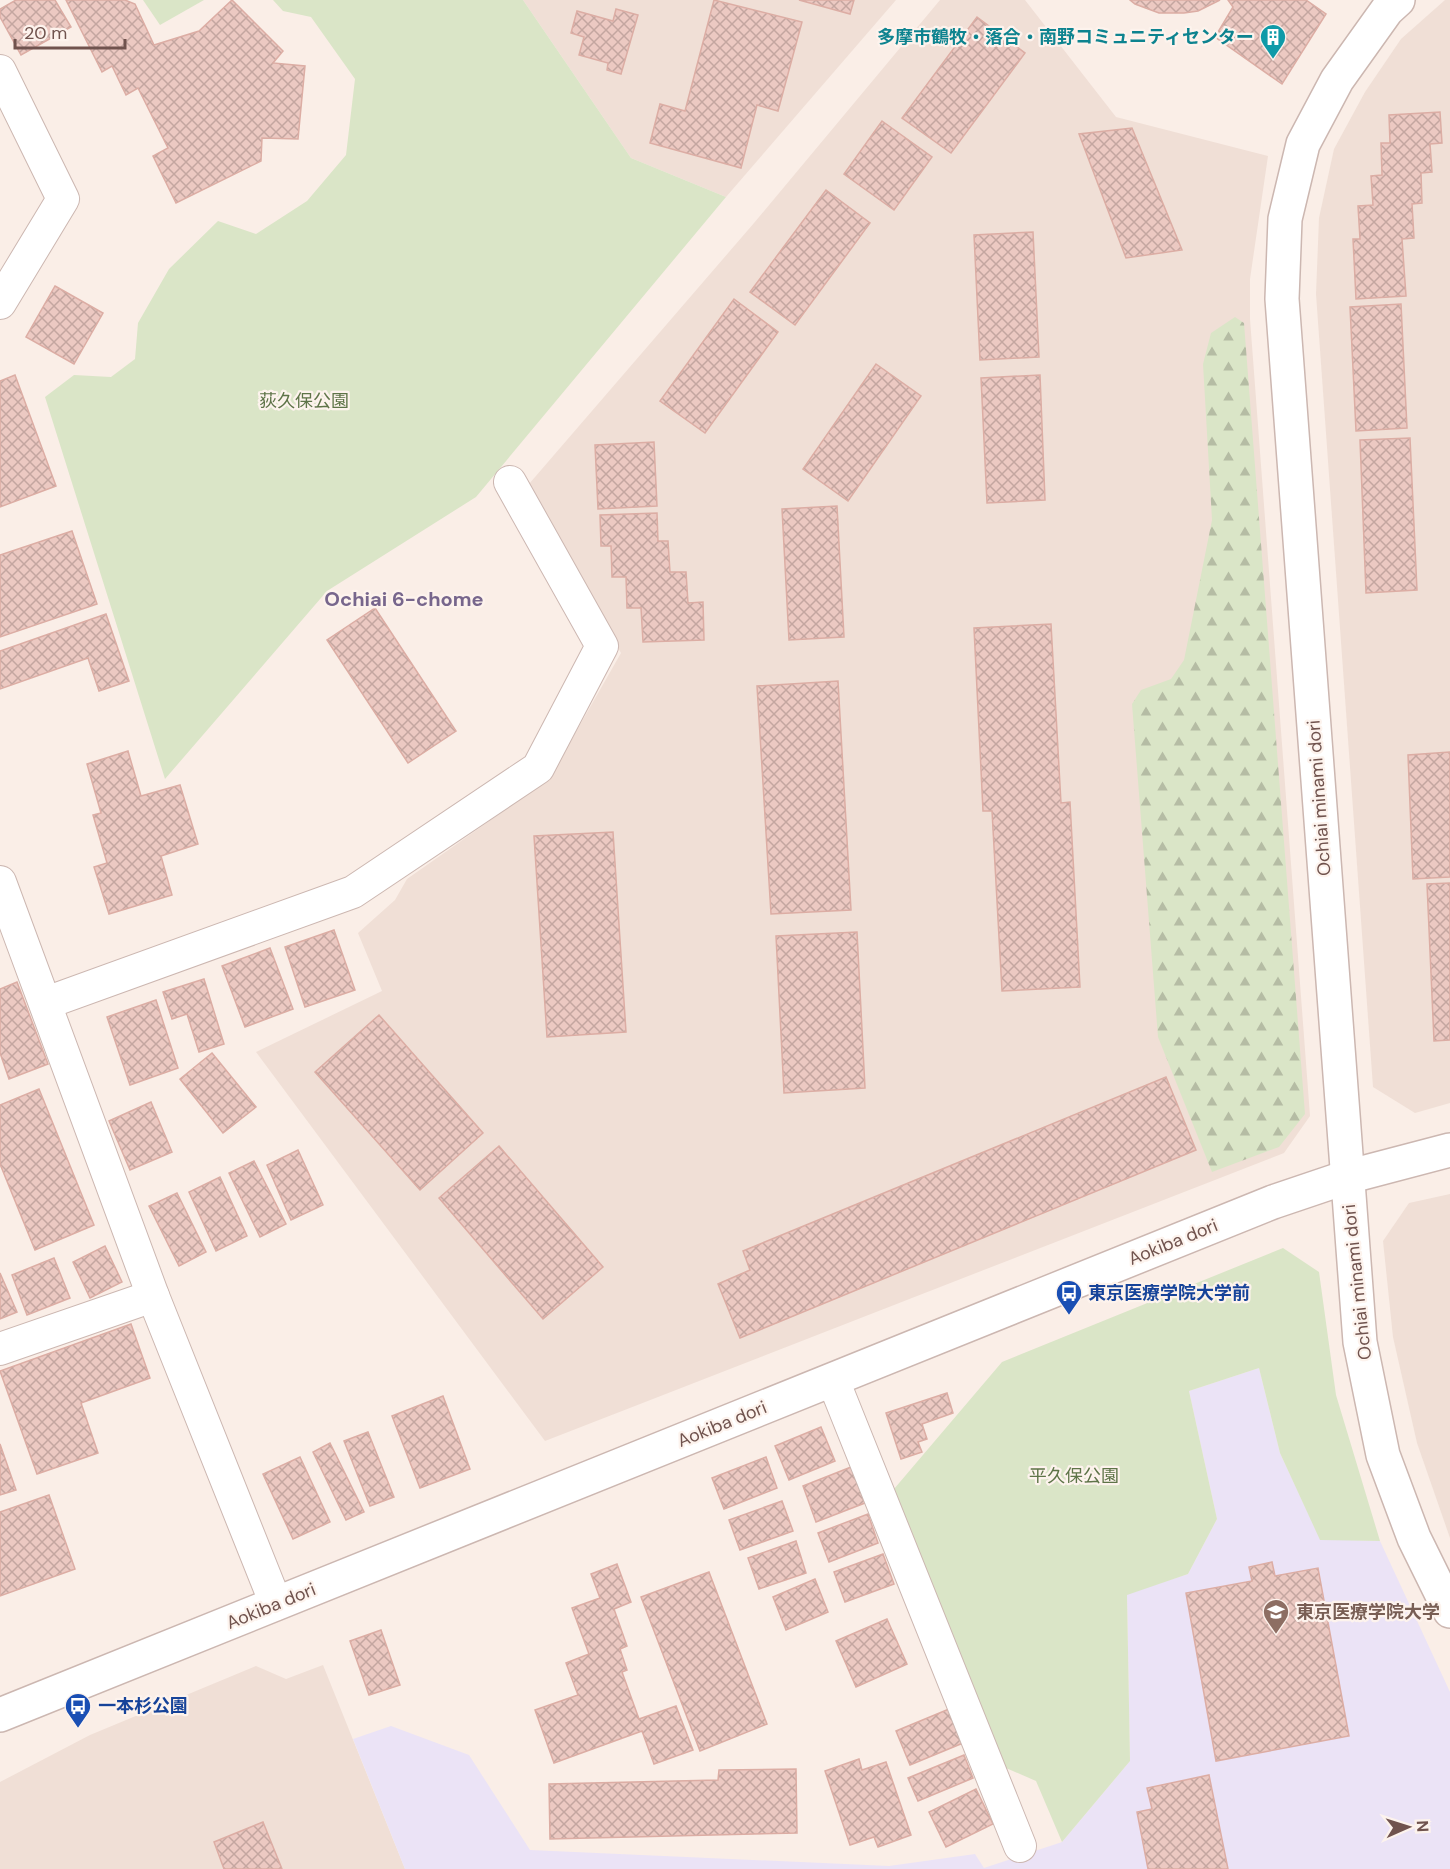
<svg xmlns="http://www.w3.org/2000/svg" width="1450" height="1869" viewBox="0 0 1450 1869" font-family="'DM Sans','Noto Sans JP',sans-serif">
<defs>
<pattern id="forest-firs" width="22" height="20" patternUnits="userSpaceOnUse" patternTransform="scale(1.5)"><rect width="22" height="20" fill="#dae5c7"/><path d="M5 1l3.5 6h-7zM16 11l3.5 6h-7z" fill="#b5bca4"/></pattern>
<pattern id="building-cross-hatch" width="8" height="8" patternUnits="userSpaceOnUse" patternTransform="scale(1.5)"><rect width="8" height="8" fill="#ecc9c2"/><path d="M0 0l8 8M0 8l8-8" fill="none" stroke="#c4a6a0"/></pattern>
</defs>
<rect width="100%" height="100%" fill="#faeee7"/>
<g fill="#f0dfd6">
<path d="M 523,0 L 896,0 L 726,197 L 631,158 Z"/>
<path d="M 940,0 L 1025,0 L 1116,117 L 1268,156 L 1250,279 L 1250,319 L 1310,1116 L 1284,1153 L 545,1441 L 256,1052 L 382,991 L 358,933 L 395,900 L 407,879 L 549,779 L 621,653 L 529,484 L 754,223 Z"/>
<path d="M 1445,0 L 1450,0 L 1450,1103 L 1415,1113 L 1373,1087 L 1316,294 L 1319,218 L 1334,149 L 1365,92 L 1401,39 Z"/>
<path d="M 1450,1194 L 1450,1538 L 1417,1443 L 1393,1337 L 1383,1241 L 1409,1203 Z"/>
<path d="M 323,1665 L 405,1869 L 0,1869 L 0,1782 L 90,1735 L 256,1666 L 286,1679 Z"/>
</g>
<path fill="#ebe3f6" d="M 1259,1368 L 1280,1453 L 1320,1539 L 1380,1541 L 1450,1692 L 1450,1869 L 405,1869 L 353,1739 L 391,1726 L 469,1755 L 530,1850 L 889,1866 L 975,1854 L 984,1868 L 1062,1842 L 1130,1761 L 1127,1594 L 1188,1574 L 1217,1519 L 1189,1391 Z"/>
<path fill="url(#forest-firs)" d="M 1235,317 L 1244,323 L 1305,1114 L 1279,1147 L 1212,1172 L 1158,1037 L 1132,704 L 1141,690 L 1171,679 L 1184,660 L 1212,520 L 1203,364 L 1211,333 Z"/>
<g fill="#dae5c7">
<path d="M 143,0 L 204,0 L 160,25 Z"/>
<path d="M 273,0 L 523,0 L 631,158 L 726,197 L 476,497 L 327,591 L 165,779 L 45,397 L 74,375 L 111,377 L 135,359 L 138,323 L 169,269 L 218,221 L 256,234 L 307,201 L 346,155 L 355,79 L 311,17 L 283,11 Z"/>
<path d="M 1283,1248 L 1319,1272 L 1336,1395 L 1380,1541 L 1320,1540 L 1280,1453 L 1259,1368 L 1189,1391 L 1217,1519 L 1188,1574 L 1127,1595 L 1130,1761 L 1062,1842 L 1036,1781 L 1006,1768 L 894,1489 L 1002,1362 Z"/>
</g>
<g fill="url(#building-cross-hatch)" stroke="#dcada4" stroke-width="1.5">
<path d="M 16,0 L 55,0 L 71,27 L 21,55 L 0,17 L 0,9 Z"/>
<path d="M 66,0 L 125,0 L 135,4 L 154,45 L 199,31 L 232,0 L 283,51 L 273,63 L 305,66 L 298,139 L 262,138 L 261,161 L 176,203 L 153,156 L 168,148 L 138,88 L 126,95 L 112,66 L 102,72 Z"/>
<path d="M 714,0 L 802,22 L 778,111 L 757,105 L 741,168 L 650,143 L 660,104 L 685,111 Z"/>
<path d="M 799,0 L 854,0 L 850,14 Z"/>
<path d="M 1130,0 L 1220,0 L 1198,11 L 1184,13 L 1159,13 L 1135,4 Z"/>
<path d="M 1228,0 L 1306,0 L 1326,14 L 1282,84 L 1215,37 L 1233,7 Z"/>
<path d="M 616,9 L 638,15 L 621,74 L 607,70 L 608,63 L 579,55 L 584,37 L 571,33 L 577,11 L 613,21 Z"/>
<path d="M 977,17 L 1025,53 L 951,153 L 902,118 Z"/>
<path d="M 1440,112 L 1442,143 L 1430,144 L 1432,172 L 1421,173 L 1422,203 L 1412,204 L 1414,238 L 1402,239 L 1406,296 L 1356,299 L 1353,239 L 1360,239 L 1358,206 L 1373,205 L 1371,176 L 1382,175 L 1381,143 L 1390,143 L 1389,115 Z"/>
<path d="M 882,121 L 932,157 L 894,210 L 844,174 Z"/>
<path d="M 1132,128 L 1182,250 L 1126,258 L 1079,134 Z"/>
<path d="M 826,190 L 870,223 L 795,325 L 750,292 Z"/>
<path d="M 1033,232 L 1039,357 L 980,360 L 974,235 Z"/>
<path d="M 55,286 L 103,313 L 74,364 L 26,337 Z"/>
<path d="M 734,299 L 778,332 L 705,433 L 660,401 Z"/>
<path d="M 1401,304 L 1407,428 L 1356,431 L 1350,307 Z"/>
<path d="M 876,364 L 921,396 L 848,501 L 803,469 Z"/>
<path d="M 15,375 L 56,486 L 0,507 L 0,381 Z"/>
<path d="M 1040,375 L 1045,500 L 987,503 L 981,378 Z"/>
<path d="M 1410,438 L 1417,590 L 1366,593 L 1360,440 Z"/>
<path d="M 654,442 L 657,506 L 598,509 L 595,445 Z"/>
<path d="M 837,506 L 844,637 L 789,640 L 782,509 Z"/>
<path d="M 657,513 L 658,541 L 668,541 L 670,572 L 686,572 L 688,603 L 703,602 L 704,640 L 643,642 L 641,608 L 627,608 L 626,577 L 612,577 L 611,546 L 601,546 L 600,515 Z"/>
<path d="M 72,531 L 97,604 L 0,637 L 0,555 Z"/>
<path d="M 375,608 L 456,731 L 408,763 L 327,640 Z"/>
<path d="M 106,614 L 129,681 L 99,691 L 88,658 L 0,689 L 0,651 Z"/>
<path d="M 1051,624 L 1061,803 L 1070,802 L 1080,987 L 1002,991 L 992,811 L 983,811 L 974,628 Z"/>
<path d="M 838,681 L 851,910 L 771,914 L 757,686 Z"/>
<path d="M 128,751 L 141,796 L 180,785 L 198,844 L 161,856 L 172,895 L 109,914 L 94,867 L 107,863 L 93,815 L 101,813 L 87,764 Z"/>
<path d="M 1450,752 L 1450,877 L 1413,879 L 1408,755 Z"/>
<path d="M 613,832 L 626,1032 L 547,1037 L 534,836 Z"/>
<path d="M 1450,883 L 1450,1040 L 1434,1041 L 1427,884 Z"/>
<path d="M 334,930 L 355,990 L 305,1007 L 285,947 Z"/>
<path d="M 857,932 L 865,1088 L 784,1093 L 776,936 Z"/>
<path d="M 270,948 L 293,1009 L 245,1027 L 222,966 Z"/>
<path d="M 204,979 L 224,1044 L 199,1052 L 187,1014 L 172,1019 L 163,992 Z"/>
<path d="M 17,982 L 48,1064 L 9,1079 L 0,1053 L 0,989 Z"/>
<path d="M 156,1000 L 178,1068 L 130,1085 L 107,1017 Z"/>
<path d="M 379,1015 L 483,1133 L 420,1190 L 315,1072 Z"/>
<path d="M 212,1053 L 256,1107 L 223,1133 L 180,1079 Z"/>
<path d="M 1166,1077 L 1196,1150 L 740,1338 L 718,1284 L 750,1270 L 743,1251 Z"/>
<path d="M 39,1089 L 94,1225 L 35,1250 L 0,1164 L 0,1105 Z"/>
<path d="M 151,1102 L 172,1152 L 130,1170 L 109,1121 Z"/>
<path d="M 499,1146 L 603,1267 L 543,1319 L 439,1198 Z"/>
<path d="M 298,1150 L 323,1205 L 291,1220 L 267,1165 Z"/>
<path d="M 254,1161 L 286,1224 L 260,1237 L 229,1173 Z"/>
<path d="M 220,1177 L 247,1236 L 216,1251 L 189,1192 Z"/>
<path d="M 177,1193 L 206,1252 L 179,1266 L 149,1206 Z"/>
<path d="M 105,1246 L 122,1282 L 90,1298 L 73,1262 Z"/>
<path d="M 54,1258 L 70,1298 L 27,1315 L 12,1275 Z"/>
<path d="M 0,1273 L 17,1312 L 0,1319 Z"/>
<path d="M 131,1324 L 150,1378 L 81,1403 L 98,1453 L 37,1474 L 0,1371 Z"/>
<path d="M 947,1393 L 953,1413 L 922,1424 L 927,1439 L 918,1442 L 922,1452 L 901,1459 L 886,1413 Z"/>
<path d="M 443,1396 L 470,1469 L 420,1488 L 392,1416 Z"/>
<path d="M 821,1427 L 835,1461 L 789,1480 L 775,1446 Z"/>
<path d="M 368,1432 L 394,1497 L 370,1506 L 344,1441 Z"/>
<path d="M 330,1443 L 364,1512 L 346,1520 L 313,1452 Z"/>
<path d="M 0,1444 L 16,1490 L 0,1495 Z"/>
<path d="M 300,1457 L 330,1522 L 293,1539 L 263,1474 Z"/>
<path d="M 766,1457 L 777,1488 L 724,1509 L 712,1478 Z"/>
<path d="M 851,1467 L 865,1503 L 816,1522 L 803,1486 Z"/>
<path d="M 49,1495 L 75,1569 L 0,1596 L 0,1512 Z"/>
<path d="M 782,1501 L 793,1531 L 740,1550 L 729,1520 Z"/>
<path d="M 868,1514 L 878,1543 L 829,1562 L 818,1533 Z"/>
<path d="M 796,1541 L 806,1573 L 759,1589 L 748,1558 Z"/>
<path d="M 883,1554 L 894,1584 L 845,1602 L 834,1572 Z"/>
<path d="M 1272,1562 L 1275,1576 L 1318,1568 L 1349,1736 L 1216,1761 L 1186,1593 L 1252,1581 L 1249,1567 Z"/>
<path d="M 617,1564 L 631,1602 L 614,1609 L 627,1646 L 620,1649 L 627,1670 L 622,1672 L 639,1719 L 676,1706 L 693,1750 L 654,1764 L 642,1731 L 554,1763 L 535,1710 L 578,1695 L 566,1663 L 589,1654 L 572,1608 L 600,1598 L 591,1574 Z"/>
<path d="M 709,1572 L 767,1724 L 700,1751 L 641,1597 Z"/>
<path d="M 815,1579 L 828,1612 L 786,1630 L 773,1597 Z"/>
<path d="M 887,1619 L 907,1664 L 856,1687 L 836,1641 Z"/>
<path d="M 381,1630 L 400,1685 L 369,1695 L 350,1641 Z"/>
<path d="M 949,1709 L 963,1743 L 910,1765 L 896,1731 Z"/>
<path d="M 964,1755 L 973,1778 L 918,1801 L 908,1778 Z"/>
<path d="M 859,1759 L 862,1770 L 886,1762 L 911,1835 L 878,1847 L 874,1837 L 850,1845 L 825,1771 Z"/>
<path d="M 796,1769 L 797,1833 L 550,1839 L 549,1784 L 718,1780 L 719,1770 Z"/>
<path d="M 1209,1775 L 1228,1869 L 1148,1869 L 1137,1812 L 1152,1809 L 1147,1788 Z"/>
<path d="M 976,1789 L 993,1824 L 946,1847 L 929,1812 Z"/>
<path d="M 263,1822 L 282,1869 L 224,1869 L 214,1842 Z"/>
</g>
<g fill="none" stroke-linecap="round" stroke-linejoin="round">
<g stroke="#ccb7b1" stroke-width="34">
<g id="minor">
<path d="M 0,71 L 63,199 L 0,303"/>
<path d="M 0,882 L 153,1296 L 276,1604"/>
<path d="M 46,1003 L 353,892 L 538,768 L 602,646 L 510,482"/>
<path d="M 0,1349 L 153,1296"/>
<path d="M 833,1380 L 1020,1846"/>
</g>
</g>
<g stroke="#ccb7b1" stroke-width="36">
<g id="tertiary">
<path d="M 1398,0 L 1387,10 L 1337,80 L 1303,144 L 1285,219 L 1282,299 L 1360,1342 L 1383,1455 L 1414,1538 L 1450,1611"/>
<path d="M 0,1715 L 1273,1202 L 1347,1177 L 1450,1150"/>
</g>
</g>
<use href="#minor" stroke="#fff" stroke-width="32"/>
<use href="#tertiary" stroke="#fff" stroke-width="33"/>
</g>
<defs>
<g id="building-pin" transform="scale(1.35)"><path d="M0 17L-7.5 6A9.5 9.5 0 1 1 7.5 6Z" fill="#0f9aa8" stroke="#fdf3ed"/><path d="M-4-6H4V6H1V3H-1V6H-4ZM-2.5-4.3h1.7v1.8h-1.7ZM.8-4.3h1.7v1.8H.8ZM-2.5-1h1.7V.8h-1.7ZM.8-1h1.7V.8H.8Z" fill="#fff"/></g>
<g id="bus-pin" transform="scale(1.35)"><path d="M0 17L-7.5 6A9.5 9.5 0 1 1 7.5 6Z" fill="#1a4fb4" stroke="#fdf3ed"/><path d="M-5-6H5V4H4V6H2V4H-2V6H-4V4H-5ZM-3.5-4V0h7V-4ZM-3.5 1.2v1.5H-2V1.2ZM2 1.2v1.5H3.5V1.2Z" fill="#fff"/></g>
<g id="university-pin" transform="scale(1.35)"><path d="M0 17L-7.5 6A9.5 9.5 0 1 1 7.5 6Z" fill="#8d6e63" stroke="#fdf3ed"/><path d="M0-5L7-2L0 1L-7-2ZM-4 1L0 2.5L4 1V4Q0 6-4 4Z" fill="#fff"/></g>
</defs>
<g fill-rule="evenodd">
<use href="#building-pin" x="1273" y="37"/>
<use href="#bus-pin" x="1069" y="1293"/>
<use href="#university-pin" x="1276" y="1612"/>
<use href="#bus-pin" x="78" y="1706"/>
</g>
<g text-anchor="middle" stroke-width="4.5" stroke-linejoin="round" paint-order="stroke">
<g font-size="18" font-weight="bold" fill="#0d838f" stroke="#fdf3ed" text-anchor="end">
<text x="1254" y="43">多摩市鶴牧・落合・南野コミュニティセンター</text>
</g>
<g font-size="18" fill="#5e7448" stroke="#fdf3ed">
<text x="304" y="407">荻久保公園</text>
<text x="1074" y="1482">平久保公園</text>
</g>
<g font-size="18" fill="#70534e" stroke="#fdf3ed">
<text transform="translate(1319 798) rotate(-94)" y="6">Ochiai minami dori</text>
<text transform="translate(1173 1242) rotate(-22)" y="6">Aokiba dori</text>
<text transform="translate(1357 1282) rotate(-96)" y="6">Ochiai minami dori</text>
<text transform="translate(722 1424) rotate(-22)" y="6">Aokiba dori</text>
<text transform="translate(271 1606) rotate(-22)" y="6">Aokiba dori</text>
</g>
<g font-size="18" font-weight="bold" fill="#164399" stroke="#fdf3ed" text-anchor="start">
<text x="1088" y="1299">東京医療学院大学前</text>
<text x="98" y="1712">一本杉公園</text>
</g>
<g font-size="18" font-weight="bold" fill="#785e54" stroke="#fdf3ed" text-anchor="start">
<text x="1296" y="1618">東京医療学院大学</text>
</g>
<g font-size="20" font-weight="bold" fill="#77668c" stroke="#fdf3ed">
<text x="404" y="606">Ochiai 6-chome</text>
</g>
</g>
<g transform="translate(1408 1827) rotate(87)" stroke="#fdf3ed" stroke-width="4.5" paint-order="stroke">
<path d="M0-4.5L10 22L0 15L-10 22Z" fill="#70534e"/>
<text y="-9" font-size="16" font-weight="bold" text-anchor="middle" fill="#70534e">N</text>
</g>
<path d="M15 39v9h110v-9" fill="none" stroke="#70534e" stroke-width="3"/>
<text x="24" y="39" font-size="18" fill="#70534e" stroke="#fdf3ed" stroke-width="4.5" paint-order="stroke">20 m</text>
</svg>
